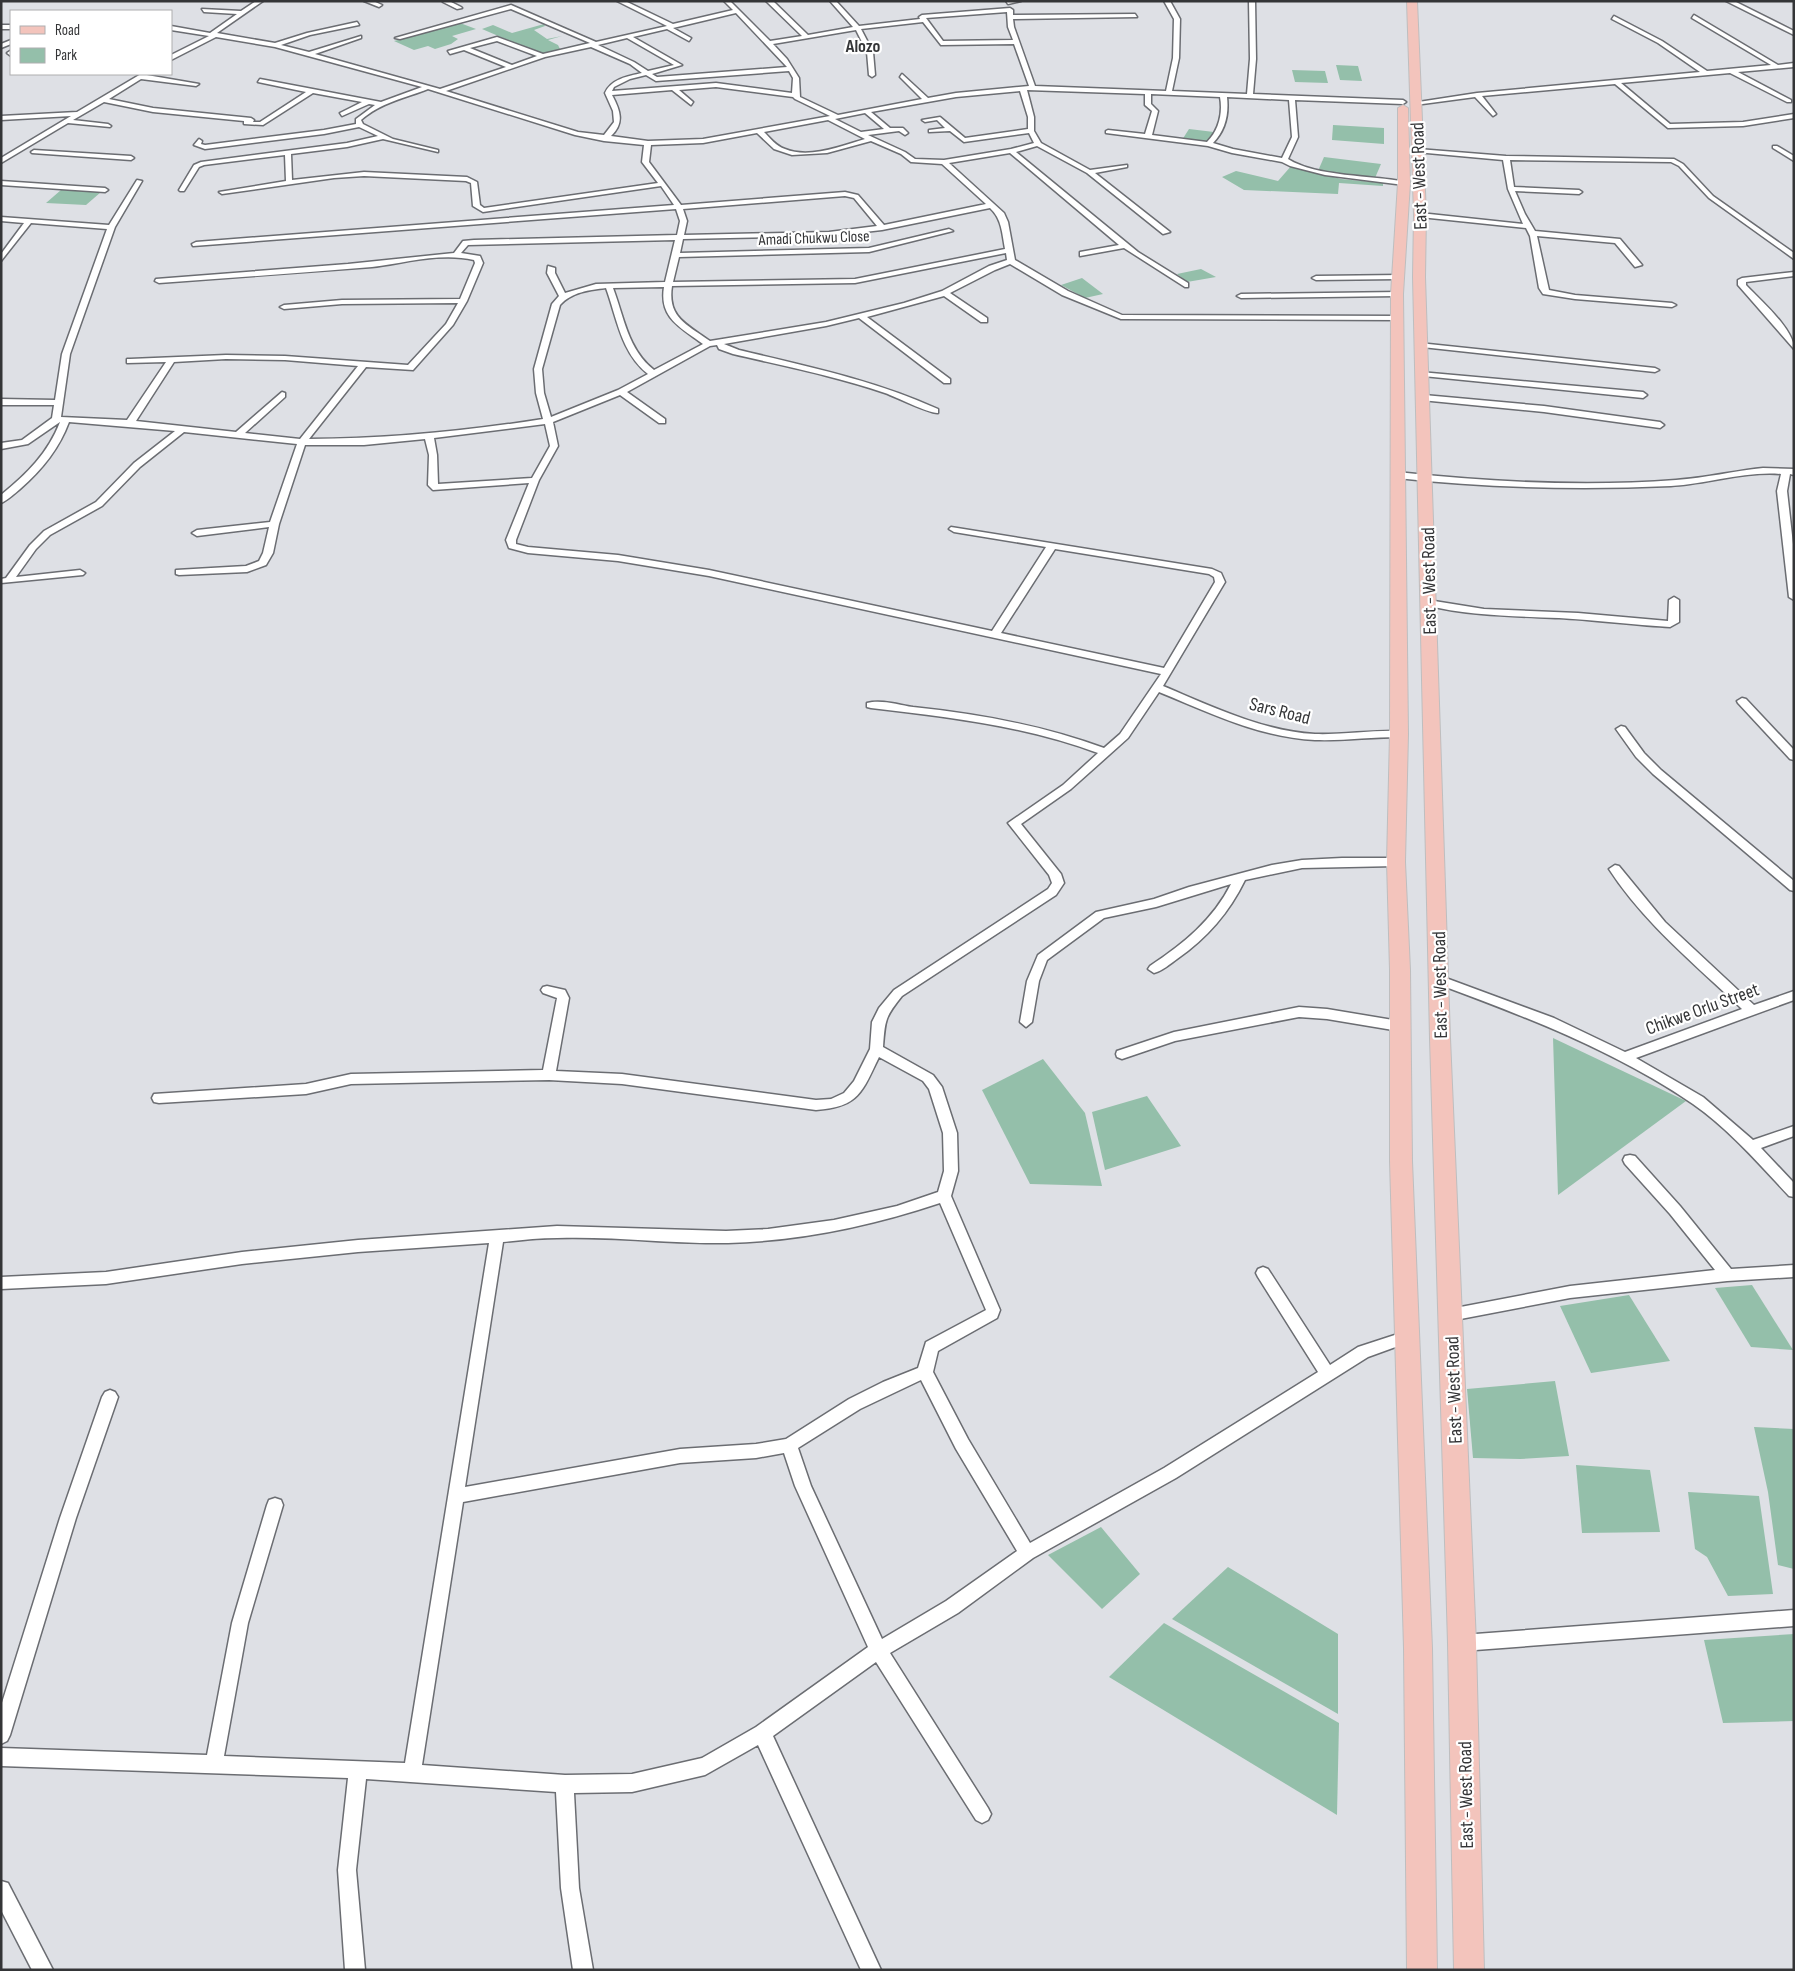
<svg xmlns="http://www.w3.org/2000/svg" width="1795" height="1971" viewBox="0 0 1795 1971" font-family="'Sofia Sans Condensed',sans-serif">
<rect width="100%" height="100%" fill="#dee0e5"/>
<g fill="#94bfaa">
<path d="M 460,23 L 476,29 L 452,36 L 458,39 L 451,44 L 435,49 L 428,46 L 414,50 L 394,41 Z"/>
<path d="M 544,24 L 545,26 L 534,30 L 547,39 L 562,36 L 548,40 L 558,45 L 561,51 L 543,55 L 482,29 L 493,25 L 512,33 Z"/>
<path d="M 1336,65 L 1358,66 L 1362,81 L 1340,80 Z"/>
<path d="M 1292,70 L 1325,71 L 1328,83 L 1295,82 Z"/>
<path d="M 1333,125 L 1384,128 L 1384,144 L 1332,140 Z"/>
<path d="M 1189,129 L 1214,132 L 1207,143 L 1182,140 Z"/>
<path d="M 1324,157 L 1381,164 L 1375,178 L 1318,171 Z"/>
<path d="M 1292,165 L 1341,179 L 1383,183 L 1383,186 L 1339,183 L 1338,194 L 1244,190 L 1222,177 L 1236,171 L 1278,181 Z"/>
<path d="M 61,190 L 101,192 L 86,205 L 46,203 Z"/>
<path d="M 1201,269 L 1216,277 L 1187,282 L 1177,274 Z"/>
<path d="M 1082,278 L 1103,294 L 1085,298 L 1061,285 Z"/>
<path d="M 1553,1038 L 1686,1101 L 1558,1195 Z"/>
<path d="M 1043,1059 L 1085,1113 L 1102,1186 L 1030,1184 L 982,1090 Z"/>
<path d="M 1147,1096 L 1181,1146 L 1105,1170 L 1092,1112 Z"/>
<path d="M 1752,1285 L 1793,1350 L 1751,1347 L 1715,1288 Z"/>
<path d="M 1629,1295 L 1670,1361 L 1591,1373 L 1560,1306 Z"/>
<path d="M 1555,1381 L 1569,1456 L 1520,1459 L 1473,1458 L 1467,1389 Z"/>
<path d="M 1754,1427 L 1794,1429 L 1794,1569 L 1778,1565 L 1768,1492 Z"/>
<path d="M 1576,1465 L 1650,1470 L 1660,1532 L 1582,1533 Z"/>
<path d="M 1688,1492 L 1759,1496 L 1773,1594 L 1728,1596 L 1707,1557 L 1695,1549 Z"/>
<path d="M 1101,1527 L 1140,1574 L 1102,1609 L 1048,1555 Z"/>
<path d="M 1228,1567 L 1338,1634 L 1338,1714 L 1172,1619 Z"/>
<path d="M 1164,1623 L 1339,1723 L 1337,1815 L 1109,1677 Z"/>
<path d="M 1794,1634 L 1794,1721 L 1723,1723 L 1704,1640 Z"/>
</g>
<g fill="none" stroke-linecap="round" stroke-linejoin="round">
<g stroke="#6b6d72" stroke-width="3">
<g id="minor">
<path d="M 256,1 L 263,1 L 217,33 L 275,43 L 307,33 L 357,22 L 359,25 L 310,35 L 281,45 L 309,52 L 361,36 L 361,38 L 315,54 L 440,89 L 506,67 L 464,50 L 450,54 L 448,51 L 497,37 L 543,54 L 590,43 L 511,9 L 400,39 L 395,38 L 511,5 L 596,42 L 667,26 L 617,1 L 625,1 L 673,24 L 733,10 L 724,1 L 730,1 L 770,41 L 802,36 L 766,1 L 773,1 L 808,35 L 853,27 L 830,1 L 836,1 L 859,26 L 920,19 L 919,17 L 922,15 L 1010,8 L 1013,10 L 1013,15 L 1135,14 L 1137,17 L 1013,19 L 1014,27 L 1035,86 L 1166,91 L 1173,58 L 1174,19 L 1164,1 L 1170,1 L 1180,19 L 1179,58 L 1172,91 L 1247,94 L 1250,59 L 1249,1 L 1255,1 L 1256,59 L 1253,94 L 1403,100 L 1406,102 L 1403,104 L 1295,100 L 1298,137 L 1288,159 C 1316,177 1372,175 1406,182 L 1406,184 L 1404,185 L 1325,175 L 1290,166 L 1282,162 L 1232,153 L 1208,146 L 1106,133 L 1106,131 L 1108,130 L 1145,134 L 1152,111 L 1145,105 L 1145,94 L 1027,90 L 1034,117 L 1034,131 L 1041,143 L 1090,170 L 1127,165 L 1127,167 L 1095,173 L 1170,232 L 1163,234 L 1087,173 L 1037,146 L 1016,152 L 1138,252 L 1188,283 L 1188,287 L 1185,287 L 1124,248 L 1080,256 L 1080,252 L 1119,245 L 1010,153 L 949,163 L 1004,213 L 1008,222 L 1015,260 L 1068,291 L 1122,315 L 1398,316 L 1402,318 L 1401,320 L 1121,319 L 1062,295 L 1010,264 L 995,270 L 950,293 L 987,318 L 987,322 L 981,322 L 944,296 L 867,317 L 950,379 L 950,383 L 944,383 L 859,318 L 826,326 L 724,344 L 739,350 C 806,366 874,380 938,409 L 938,413 C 930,414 896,397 885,393 C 835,376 784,366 733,354 L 719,349 L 717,345 L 710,346 L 627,392 L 665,419 L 665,423 L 659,423 L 620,395 L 553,422 L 558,446 L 539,480 L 516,540 L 516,544 L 528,547 L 618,555 L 709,570 L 992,631 L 1046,547 L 954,532 L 949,529 L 951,527 L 1212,569 L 1221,573 L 1225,582 L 1163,686 C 1211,706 1262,731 1315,734 C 1343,735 1371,730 1399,731 L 1404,734 L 1399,737 C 1371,737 1343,741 1315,740 C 1261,738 1208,712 1159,692 L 1128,738 L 1071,789 L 1021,824 L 1061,874 L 1064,883 L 1056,895 L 902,996 C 885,1017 885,1020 883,1047 L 933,1075 L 942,1087 L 957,1133 L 958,1171 L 951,1196 L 1000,1310 L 997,1318 L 938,1351 L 933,1372 L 968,1439 L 1030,1543 L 1164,1468 L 1318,1372 L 1258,1277 L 1256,1273 L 1258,1269 L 1263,1267 L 1268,1269 L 1330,1365 L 1358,1347 L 1407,1331 L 1412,1333 L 1414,1337 L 1412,1341 L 1368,1357 L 1176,1478 L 1033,1558 L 958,1613 L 890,1653 L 988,1808 L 991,1814 L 988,1820 L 982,1823 L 976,1820 L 876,1662 L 773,1736 L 881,1970 L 861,1970 L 758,1745 L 705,1775 L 632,1792 L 574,1793 L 579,1888 L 593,1970 L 573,1970 L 561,1888 L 556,1792 L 366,1779 L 356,1870 L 365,1970 L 345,1970 L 338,1870 L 348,1778 L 1,1766 L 1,1748 L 207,1755 L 232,1623 L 267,1505 L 269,1500 L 275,1498 L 281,1500 L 283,1505 L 248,1623 L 224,1756 L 405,1763 L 489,1243 L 358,1252 L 242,1264 L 106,1284 L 1,1289 L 1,1277 L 106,1272 L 242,1252 L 358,1240 L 557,1226 L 726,1231 L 768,1229 L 834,1220 L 897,1206 L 938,1192 L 944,1171 L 943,1133 L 929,1089 L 923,1081 L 879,1057 C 862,1092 859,1107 816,1110 L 622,1084 L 549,1080 L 351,1084 L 306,1094 L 159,1103 L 154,1102 L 152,1098 L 154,1094 L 306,1084 L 351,1074 L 543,1070 L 557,998 L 543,993 L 541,990 L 543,987 L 547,986 L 565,990 L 569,998 L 556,1071 L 622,1074 L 816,1100 L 831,1099 L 844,1093 L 854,1081 L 870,1049 L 872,1022 L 879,1008 L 894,990 L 1048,889 L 1052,883 L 1049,875 L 1008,823 L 1063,785 L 1098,753 C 1025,726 949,717 871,708 L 867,707 L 867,703 C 881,699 899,705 913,707 C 979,714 1042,725 1104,748 L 1120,734 L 1161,674 L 709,576 L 618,561 L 528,553 L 509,548 L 506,540 L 529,483 L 433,490 L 428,485 L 429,455 L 425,439 L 364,445 L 305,445 L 279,524 L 273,553 L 266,565 L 247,572 L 179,575 L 176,574 L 176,570 L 246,566 L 259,561 L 263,553 L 269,527 L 197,536 L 192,533 L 197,530 L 270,522 L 297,444 L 184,432 L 140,467 L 102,506 L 50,535 L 36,549 L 16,577 L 80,570 L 85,573 L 83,575 L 1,583 L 1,579 L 6,578 L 30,545 L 44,531 L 96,502 L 134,463 L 175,431 L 69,422 C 59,449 42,470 20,489 C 14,494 8,500 1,503 L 1,495 C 27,474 48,453 60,422 L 28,444 L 1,449 L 1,443 L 22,440 L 52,418 L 54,405 L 1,405 L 1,399 L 55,400 L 62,354 L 107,229 L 31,223 L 1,261 L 1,254 L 24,223 L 1,221 L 1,217 L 109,225 L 137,180 L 142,181 L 115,227 L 70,354 L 61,417 L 127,420 L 166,362 L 127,363 L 127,359 L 130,359 L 226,355 L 285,356 L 408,365 L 446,324 L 458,303 L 342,304 L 284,309 L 280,307 L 284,305 L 342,300 L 460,299 L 475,263 L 474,260 C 441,252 405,263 372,267 C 301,273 230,278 159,283 L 155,281 L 156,279 L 348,264 L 454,253 L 463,241 L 474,240 L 677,235 L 680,221 L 676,209 L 193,246 L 192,244 L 196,242 L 674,205 L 661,186 L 483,212 L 473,206 L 471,183 L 466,181 L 364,176 L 334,178 L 222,194 L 219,192 L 286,181 L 285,155 L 204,165 L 199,167 L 184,191 L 180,191 L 179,190 L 194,165 L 201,162 L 347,143 L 378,136 L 359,127 L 324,134 L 205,149 L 194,145 L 199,139 L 202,141 L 201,144 L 205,145 L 324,130 L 356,124 L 356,119 L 375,105 L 369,104 L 342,116 L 340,113 L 362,102 L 313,93 L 263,125 L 244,124 L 244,121 L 153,112 L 104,102 L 73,120 L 108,124 L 111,126 L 110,127 L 68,123 L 1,163 L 1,158 L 71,116 L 1,120 L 1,116 L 77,112 L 141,74 L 199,84 L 196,86 L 141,79 L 109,99 L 153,108 L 251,118 L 254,120 L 253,122 L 260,122 L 306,92 L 258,82 L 260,79 L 381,102 L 422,87 L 275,47 L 216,37 L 171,60 L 171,55 L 209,36 L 171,30 L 171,26 L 210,33 L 237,14 L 204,12 L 202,9 L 241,11 ZM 1007,12 L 1008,27 L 1013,40 L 943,41 L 926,18 ZM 736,13 L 787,67 L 657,77 L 652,74 L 682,65 L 633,37 L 667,29 L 689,41 L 691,38 L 673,28 ZM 923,22 L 941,45 L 1014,44 L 1029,86 L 956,93 L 928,98 L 902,74 L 900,77 L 922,99 L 838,115 L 800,97 L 799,78 L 787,59 L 773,44 L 856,30 L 867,52 L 869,75 L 872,77 L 875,75 L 873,52 L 861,29 ZM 627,38 L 674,65 L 648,71 L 634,62 L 598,45 ZM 497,41 L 537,56 L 512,65 L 470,48 ZM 591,47 L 630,64 L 642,73 C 628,76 611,79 605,93 L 613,111 L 614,122 L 604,135 L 578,132 L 446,91 L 545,57 ZM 789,71 L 793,78 L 792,93 L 716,83 L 612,91 L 614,87 L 630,79 L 646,75 L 656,81 ZM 716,87 L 793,97 L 795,99 L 830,116 L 703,139 L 648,141 L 611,136 C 625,123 620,110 612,95 L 672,90 L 691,105 L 693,102 L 679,90 ZM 428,89 L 575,135 L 604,141 L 644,145 L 642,162 L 658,183 L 484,208 L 480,205 L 477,182 L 467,177 L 364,172 L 292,180 L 291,154 L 347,147 L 383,139 L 438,152 L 438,150 L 393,139 L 363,124 L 361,120 C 380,103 405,98 428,89 ZM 1020,91 L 1028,117 L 1028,129 L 965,138 L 940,117 L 922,120 L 925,122 L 937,120 L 945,128 L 929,130 L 929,132 L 950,131 L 964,142 L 1029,133 L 1034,143 L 1011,149 L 944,160 L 915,159 L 905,152 L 868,135 L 899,131 L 905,135 L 908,133 L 903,128 L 890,128 L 871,112 L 956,97 ZM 1151,94 L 1220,97 C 1223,113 1219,130 1207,142 L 1152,135 L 1158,111 L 1151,104 ZM 1227,97 L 1289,100 L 1292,137 L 1282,158 L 1233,149 L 1213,143 C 1225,131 1229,114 1227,97 ZM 865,113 L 884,129 L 861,132 L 835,119 ZM 828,120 L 865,139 C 842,146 809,159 785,149 C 776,146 770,138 764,132 ZM 757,133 L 774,149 L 792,155 L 827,153 L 871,141 L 901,154 L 911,162 L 942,164 L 986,204 L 884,225 L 858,195 L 845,192 L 681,205 L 649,162 L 651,145 L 703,143 ZM 845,196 L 854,198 L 877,226 L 829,232 L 684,235 L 687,221 L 683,209 ZM 990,208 C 1002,219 1002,233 1005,249 L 855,279 L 673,282 L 679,257 L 869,252 L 953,231 L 949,229 L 869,248 L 680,253 L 683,239 L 829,236 L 882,230 ZM 675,240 L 665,282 L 596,284 L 565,293 L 555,273 L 555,268 L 548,266 L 547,273 L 559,296 L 552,304 L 534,369 L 536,393 L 543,419 C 466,431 387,439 309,439 L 366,367 L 413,370 L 453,325 L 467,301 L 483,263 L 480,256 L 461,253 L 468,245 ZM 1006,253 L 1007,260 L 989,266 L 942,291 L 904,303 L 826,322 L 710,341 C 688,325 667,318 672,286 L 855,283 ZM 664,287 C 659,318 680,327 703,344 L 654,370 C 628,350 624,317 613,288 ZM 606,288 C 617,318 621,353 648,374 L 618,390 L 551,417 L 544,393 L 542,369 L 560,305 C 572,292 589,290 606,288 ZM 226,359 L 285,360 L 358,366 L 300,439 L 245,433 L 285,397 L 285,393 L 282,392 L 236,432 L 136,421 L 174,362 ZM 545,424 L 550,446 L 532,478 L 438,484 L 437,455 L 434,438 ZM 1055,549 L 1209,574 L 1214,577 L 1215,582 L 1164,668 L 1001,633 ZM 940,1203 L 986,1310 L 926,1342 L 918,1368 L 883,1382 L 849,1399 L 786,1439 L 756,1444 L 680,1449 L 465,1487 L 503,1242 C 521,1240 539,1238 557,1238 C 614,1236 671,1244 728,1243 C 800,1241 871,1226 940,1203 ZM 921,1380 L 956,1449 L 1017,1551 L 946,1601 L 882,1639 L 811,1486 L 798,1448 L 860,1409 ZM 784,1453 L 795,1486 L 868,1647 L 756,1727 L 702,1758 L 632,1774 L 565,1775 L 422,1765 L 463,1502 L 680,1463 L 756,1458 Z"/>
<path d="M 364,1 L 373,1 L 382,5 L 379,7 Z"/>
<path d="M 449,1 L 461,7 L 462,8 L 457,9 L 443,2 Z"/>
<path d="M 1006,1 L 1021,1 L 1008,4 Z"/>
<path d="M 1726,1 L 1734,1 L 1794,31 L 1794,35 Z"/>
<path d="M 1694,15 L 1778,65 L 1794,63 L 1794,67 L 1738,72 L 1791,100 L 1791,102 L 1787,102 L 1730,73 L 1621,83 L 1670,124 L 1743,122 L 1794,114 L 1794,118 L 1743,126 L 1668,128 L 1615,84 L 1482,96 L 1496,114 L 1493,116 L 1475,97 L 1415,105 L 1412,103 L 1477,93 L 1700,72 L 1658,43 L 1612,19 L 1614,16 L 1662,41 L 1707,71 L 1771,65 L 1692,18 Z"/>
<rect x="1" y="25" width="10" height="4"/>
<path d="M 11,40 L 11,44 L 1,48 L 1,44 Z"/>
<path d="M 10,51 L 11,52 L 11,56 L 7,53 Z"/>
<path d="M 1773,146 L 1777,146 L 1794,156 L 1794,161 L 1773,148 Z"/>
<path d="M 1418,149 L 1506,156 L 1674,159 L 1683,164 L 1713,196 L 1794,253 L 1794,259 L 1709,198 L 1679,166 L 1671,162 L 1510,160 L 1514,187 L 1579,190 L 1582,192 L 1579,194 L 1515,191 L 1525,214 L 1535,231 L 1620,239 L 1642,265 L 1635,267 L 1615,243 L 1537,236 L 1549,290 L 1575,295 L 1672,303 L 1676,305 L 1672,307 L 1575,299 L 1543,294 L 1539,288 L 1530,236 L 1526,228 L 1420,217 L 1416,215 L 1420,213 L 1523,224 L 1508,189 L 1503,160 L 1416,152 L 1416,150 Z"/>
<path d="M 34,150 L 131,156 L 134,158 L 131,160 L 32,153 L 31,152 Z"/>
<path d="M 1,181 L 105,188 L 108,190 L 105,192 L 1,185 Z"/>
<path d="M 1794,272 L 1794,276 L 1746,282 L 1746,285 C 1760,300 1794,329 1794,349 L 1738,285 L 1738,280 L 1742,278 Z"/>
<path d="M 1401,275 L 1402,277 L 1398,279 L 1316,280 L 1312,278 L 1316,276 Z"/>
<path d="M 1400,292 L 1400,296 L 1397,296 L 1241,298 L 1237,296 L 1241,294 Z"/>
<path d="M 1419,343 L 1655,368 L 1659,370 L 1655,372 L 1422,347 L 1418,345 Z"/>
<path d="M 1420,372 L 1643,392 L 1647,395 L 1643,398 L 1423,376 L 1419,374 Z"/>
<path d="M 1424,395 L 1544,406 L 1660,422 L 1664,425 L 1660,428 L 1544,412 L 1421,400 L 1420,398 Z"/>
<path d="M 1763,468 L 1794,469 L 1794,475 L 1790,474 L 1787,491 L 1794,553 L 1794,600 L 1789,597 L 1777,491 L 1781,474 C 1744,471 1708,484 1671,486 C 1580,490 1488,488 1397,478 L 1393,475 L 1397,472 C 1489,482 1583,487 1676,480 C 1705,478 1734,471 1763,468 Z"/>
<path d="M 1674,597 L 1679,600 L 1679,622 L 1670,627 C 1633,625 1596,620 1559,618 C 1513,616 1469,616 1425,605 L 1423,603 L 1428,600 L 1484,609 L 1578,613 L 1668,621 L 1669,600 Z"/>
<path d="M 1742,698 L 1746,699 L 1794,750 L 1794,760 L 1790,759 L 1738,703 L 1737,701 Z"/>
<path d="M 1621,726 L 1625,727 L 1644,753 L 1661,770 L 1794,881 L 1794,891 L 1790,890 L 1653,774 L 1636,757 L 1616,729 Z"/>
<path d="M 1342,858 L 1396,858 L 1402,862 L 1396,866 L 1302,868 L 1245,880 C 1229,913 1207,938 1177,959 C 1170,964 1162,971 1154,973 L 1148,969 L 1150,966 C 1183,944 1213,920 1231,884 L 1156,907 L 1104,918 L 1047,960 L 1039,981 L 1032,1022 L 1026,1027 L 1020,1022 L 1027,981 L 1038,955 L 1096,912 L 1154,899 L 1189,887 L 1272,865 L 1302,860 Z"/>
<path d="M 1615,865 L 1619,866 L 1665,922 L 1754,1005 L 1794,991 L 1794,1000 L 1636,1058 L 1703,1097 L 1753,1140 L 1794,1126 L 1794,1136 L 1761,1148 L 1794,1183 L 1794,1197 L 1789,1196 C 1759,1164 1729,1129 1693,1104 C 1614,1050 1524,1016 1435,983 L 1433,980 L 1435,977 L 1443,977 L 1554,1018 L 1625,1052 L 1742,1009 C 1696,965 1644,923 1609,869 Z"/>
<path d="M 1299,1007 L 1327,1009 L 1399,1021 L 1405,1026 L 1399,1031 L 1327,1019 L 1299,1017 L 1175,1041 L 1122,1059 L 1117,1057 L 1116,1054 L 1117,1051 L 1174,1032 Z"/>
<path d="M 1630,1155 L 1635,1156 L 1680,1206 L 1731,1269 L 1794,1265 L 1794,1277 L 1727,1281 L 1570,1298 L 1450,1321 L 1445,1319 L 1443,1315 L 1445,1311 L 1450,1309 L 1570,1286 L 1715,1270 L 1670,1214 L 1625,1164 L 1623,1160 L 1625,1156 Z"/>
<path d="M 110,1390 L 115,1392 L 118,1397 L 76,1518 L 10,1735 L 7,1741 L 1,1744 L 1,1706 L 60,1518 L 102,1397 L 105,1392 Z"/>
<path d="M 1794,1610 L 1794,1626 L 1462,1651 L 1456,1649 L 1453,1643 L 1456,1637 L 1462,1635 Z"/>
<path d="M 1,1881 L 8,1883 L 53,1970 L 32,1970 L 1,1910 Z"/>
</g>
</g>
<g stroke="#bebebf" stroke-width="2">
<g id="primary">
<path d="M 1407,1 L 1417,1 L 1426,215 L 1425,277 L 1450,1038 L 1476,1643 L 1484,1970 L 1454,1970 L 1448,1643 L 1430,1038 L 1413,277 L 1414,215 Z"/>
<path d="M 1403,105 L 1408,108 L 1410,183 L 1403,294 L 1408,734 L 1405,862 L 1410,970 L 1412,1161 L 1432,1648 L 1437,1970 L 1407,1970 L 1404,1648 L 1390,1161 L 1390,970 L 1387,862 L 1390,734 L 1391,294 L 1398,183 L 1398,108 Z"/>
</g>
</g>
<use href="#minor" fill="#fff" fill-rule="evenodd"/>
<use href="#primary" fill="#f3c4bc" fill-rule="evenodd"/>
</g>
<g text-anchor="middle" stroke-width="4.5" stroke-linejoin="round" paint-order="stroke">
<g font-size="16" fill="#343537" stroke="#fff">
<text transform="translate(814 237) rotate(-2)" y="6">Amadi Chukwu Close</text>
</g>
<g font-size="18" font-weight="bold" fill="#343537" stroke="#fff">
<text x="863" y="52">Alozo</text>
</g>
<g font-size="19" fill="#343537" stroke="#fff">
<text transform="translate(1418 176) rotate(-92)" y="7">East - West Road</text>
<text transform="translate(1428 581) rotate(-91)" y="7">East - West Road</text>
<text transform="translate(1280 710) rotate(14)" y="7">Sars Road</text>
<text transform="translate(1439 985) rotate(-91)" y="7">East - West Road</text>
<text transform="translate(1702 1008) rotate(-20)" y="7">Chikwe Orlu Street</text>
<text transform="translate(1453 1390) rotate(-92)" y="7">East - West Road</text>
<text transform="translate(1465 1795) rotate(-91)" y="7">East - West Road</text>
</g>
</g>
<rect width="1795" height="1971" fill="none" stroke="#343537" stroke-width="5"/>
<rect x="10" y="10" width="162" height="65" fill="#ffffff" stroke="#aeaeaf"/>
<rect x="20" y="26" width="25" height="8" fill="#f3c4bc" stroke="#aeaeaf"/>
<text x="55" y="35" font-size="15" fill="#343537">Road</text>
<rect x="20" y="48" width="25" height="15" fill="#94bfaa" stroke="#aeaeaf"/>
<text x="55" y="60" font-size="15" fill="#343537">Park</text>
</svg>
